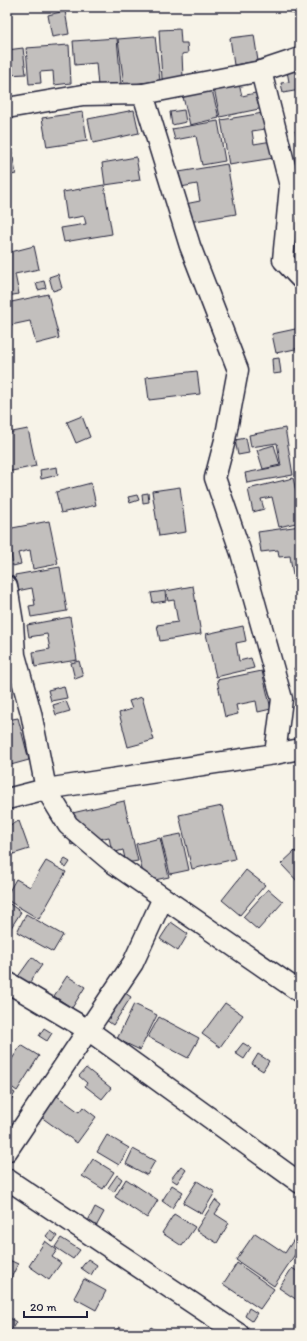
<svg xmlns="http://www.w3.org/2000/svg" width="307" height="1341" viewBox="0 0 307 1341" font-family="Itim,sans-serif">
<rect width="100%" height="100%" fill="#f7f3e8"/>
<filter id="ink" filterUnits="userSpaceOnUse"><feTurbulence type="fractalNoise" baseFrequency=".025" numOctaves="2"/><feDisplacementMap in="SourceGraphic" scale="8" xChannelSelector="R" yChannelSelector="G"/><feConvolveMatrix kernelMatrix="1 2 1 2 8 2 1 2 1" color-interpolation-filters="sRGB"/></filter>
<g filter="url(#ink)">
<g fill="#c2bfbd" stroke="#22223b">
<path d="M 292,7 L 300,7 L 300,15 L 291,13 Z"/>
<path d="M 65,11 L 69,34 L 52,37 L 48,15 Z"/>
<path d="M 180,29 L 181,43 L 187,43 L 188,53 L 182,54 L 183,78 L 162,79 L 159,30 Z"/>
<path d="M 254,35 L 258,61 L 234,65 L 230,38 Z"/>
<path d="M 155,36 L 160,81 L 124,85 L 118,39 Z"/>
<path d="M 117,38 L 121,84 L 98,86 L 96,63 L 75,65 L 73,41 Z"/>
<path d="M 69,45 L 71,83 L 54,85 L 53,71 L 40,72 L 41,83 L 29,84 L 26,48 Z"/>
<path d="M 23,48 L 26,74 L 7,75 L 7,50 Z"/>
<path d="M 300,69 L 300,90 L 283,93 L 281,83 L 289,82 L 287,71 Z"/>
<path d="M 239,84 L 242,96 L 260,92 L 264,108 L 220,117 L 214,89 Z"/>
<path d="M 212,90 L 219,118 L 190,125 L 183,97 Z"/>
<path d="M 134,110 L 139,133 L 93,143 L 88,119 Z"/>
<path d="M 184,110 L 186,122 L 172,125 L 170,112 Z"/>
<path d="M 83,112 L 87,141 L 47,147 L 42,118 Z"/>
<path d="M 269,112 L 272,128 L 252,131 L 254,144 L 272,141 L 274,158 L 229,165 L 221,120 Z"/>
<path d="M 218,121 L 225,161 L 202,165 L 196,136 L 175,140 L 172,129 Z"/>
<path d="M 7,128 L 12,154 L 7,155 Z"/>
<path d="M 300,130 L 300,147 L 295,131 Z"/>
<path d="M 136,157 L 140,180 L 105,185 L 102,163 Z"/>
<path d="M 13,158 L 16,174 L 7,176 L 7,159 Z"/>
<path d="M 227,164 L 236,214 L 189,222 L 185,204 L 200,201 L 197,184 L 181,187 L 179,172 Z"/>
<path d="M 104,185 L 112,234 L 64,242 L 61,228 L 86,224 L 84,216 L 67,219 L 63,192 Z"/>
<path d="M 34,246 L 39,269 L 15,274 L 19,294 L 7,296 L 7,253 Z"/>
<path d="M 58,274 L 62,288 L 53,291 L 49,277 Z"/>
<path d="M 44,281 L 46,288 L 38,290 L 36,283 Z"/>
<path d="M 48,294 L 59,338 L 36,344 L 30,321 L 11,325 L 7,303 Z"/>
<path d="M 300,328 L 300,348 L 276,353 L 272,334 Z"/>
<path d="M 279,358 L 281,373 L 273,374 L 272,359 Z"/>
<path d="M 197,371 L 200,394 L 149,400 L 146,377 Z"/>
<path d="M 82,416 L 90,437 L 76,443 L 67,422 Z"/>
<path d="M 285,428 L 293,475 L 247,483 L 245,473 L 281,466 L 277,443 L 251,447 L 249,435 Z"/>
<path d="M 28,429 L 36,466 L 7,472 L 7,433 Z"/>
<path d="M 246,438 L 249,453 L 238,455 L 235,440 Z"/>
<path d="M 274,445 L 280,465 L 263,469 L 257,450 Z"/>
<path d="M 57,467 L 58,475 L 41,479 L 40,470 Z"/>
<path d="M 293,478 L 300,508 L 300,522 L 279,527 L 272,497 L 261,499 L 264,509 L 253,512 L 248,489 Z"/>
<path d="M 91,483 L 96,505 L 61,513 L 56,492 Z"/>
<path d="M 180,487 L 186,532 L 159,536 L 152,491 Z"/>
<path d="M 148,493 L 149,502 L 143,503 L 142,494 Z"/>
<path d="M 137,495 L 139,500 L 130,503 L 128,497 Z"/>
<path d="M 49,521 L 58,564 L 33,569 L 30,550 L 18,553 L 21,564 L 13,566 L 7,529 Z"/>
<path d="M 300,526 L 300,574 L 293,575 L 290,556 L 279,557 L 278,550 L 261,552 L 258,532 Z"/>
<path d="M 60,567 L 67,611 L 31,617 L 29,606 L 35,605 L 32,588 L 17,591 L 15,575 Z"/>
<path d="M 193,586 L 201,634 L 160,641 L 157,625 L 178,622 L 174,600 L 168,601 L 166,591 Z"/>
<path d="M 165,591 L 166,601 L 153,603 L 151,593 Z"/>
<path d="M 70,617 L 77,660 L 35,667 L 33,652 L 50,649 L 47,634 L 29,637 L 27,625 Z"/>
<path d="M 243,626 L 246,641 L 236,643 L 239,661 L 251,658 L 254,668 L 216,677 L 206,634 Z"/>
<path d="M 79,661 L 83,676 L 75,679 L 71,663 Z"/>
<path d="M 300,666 L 300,683 L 298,684 L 294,668 Z"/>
<path d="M 262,671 L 271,709 L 258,712 L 256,701 L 236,705 L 238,714 L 225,717 L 217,680 Z"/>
<path d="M 64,686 L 67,698 L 51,701 L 48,690 Z"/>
<path d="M 142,697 L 154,740 L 128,747 L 119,713 L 132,709 L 129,701 Z"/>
<path d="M 66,701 L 70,711 L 56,715 L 53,705 Z"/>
<path d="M 18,718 L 29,760 L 7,766 L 7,720 Z"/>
<path d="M 124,801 L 138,861 L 126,863 L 123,850 L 112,853 L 109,837 L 71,845 L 64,815 Z"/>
<path d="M 222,806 L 235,859 L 192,869 L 179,815 Z"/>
<path d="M 19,821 L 29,849 L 7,856 L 7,826 Z"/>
<path d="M 181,834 L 189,870 L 170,874 L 161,838 Z"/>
<path d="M 160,838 L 169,877 L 145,882 L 136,844 Z"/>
<path d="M 295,851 L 300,856 L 300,884 L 281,864 Z"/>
<path d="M 65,859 L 70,862 L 66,868 L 61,864 Z"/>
<path d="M 46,861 L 66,872 L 39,919 L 7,900 L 7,895 L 16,879 L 30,887 Z"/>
<path d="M 246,870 L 265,885 L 240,915 L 222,900 Z"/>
<path d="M 268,889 L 283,902 L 258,930 L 243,917 Z"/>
<path d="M 7,902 L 21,912 L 7,934 Z"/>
<path d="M 26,914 L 63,935 L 53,952 L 17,932 Z"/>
<path d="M 171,922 L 188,934 L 178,951 L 160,939 Z"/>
<path d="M 32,957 L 42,965 L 27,986 L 17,978 Z"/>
<path d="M 67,976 L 85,987 L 72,1008 L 54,996 Z"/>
<path d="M 112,984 L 131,997 L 113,1025 L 102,1017 Z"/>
<path d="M 225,1003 L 243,1015 L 220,1047 L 202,1034 Z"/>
<path d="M 134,1004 L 157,1015 L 140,1050 L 117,1039 Z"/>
<path d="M 159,1017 L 199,1038 L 188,1058 L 148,1037 Z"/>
<path d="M 44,1028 L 52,1033 L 47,1041 L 39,1036 Z"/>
<path d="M 243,1043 L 251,1048 L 244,1059 L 235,1053 Z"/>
<path d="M 21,1045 L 39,1056 L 17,1091 L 7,1084 L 7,1067 Z"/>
<path d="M 258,1054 L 269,1061 L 263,1071 L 252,1064 Z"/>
<path d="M 86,1068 L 111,1088 L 102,1099 L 85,1086 L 87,1083 L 79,1076 Z"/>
<path d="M 7,1088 L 15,1093 L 7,1107 Z"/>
<path d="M 53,1093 L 79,1112 L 83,1107 L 96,1117 L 77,1143 L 37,1114 Z"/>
<path d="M 107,1135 L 129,1148 L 119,1165 L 97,1152 Z"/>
<path d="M 133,1149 L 155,1161 L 147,1175 L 126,1164 Z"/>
<path d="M 93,1159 L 114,1172 L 103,1189 L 82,1176 Z"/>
<path d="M 181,1166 L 186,1170 L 177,1183 L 171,1179 Z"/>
<path d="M 117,1175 L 122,1179 L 114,1192 L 108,1188 Z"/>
<path d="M 126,1179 L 158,1200 L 147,1218 L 115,1197 Z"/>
<path d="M 197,1181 L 215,1192 L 202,1214 L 183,1203 Z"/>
<path d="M 172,1185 L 183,1192 L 172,1208 L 162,1201 Z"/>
<path d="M 215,1200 L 221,1205 L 215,1214 L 229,1223 L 217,1243 L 196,1230 Z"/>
<path d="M 95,1207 L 104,1212 L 92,1234 L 84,1229 Z"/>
<path d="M 174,1214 L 195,1227 L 182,1246 L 162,1233 Z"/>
<path d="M 300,1230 L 300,1247 L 274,1286 L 236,1260 L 255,1233 L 285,1253 Z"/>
<path d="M 50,1231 L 57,1236 L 53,1242 L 46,1236 Z"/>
<path d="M 61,1238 L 80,1250 L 73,1259 L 55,1247 Z"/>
<path d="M 45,1241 L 57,1250 L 52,1257 L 61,1263 L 49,1280 L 29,1266 Z"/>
<path d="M 7,1259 L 18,1264 L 9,1282 L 7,1281 Z"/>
<path d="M 88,1259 L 97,1265 L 91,1275 L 81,1268 Z"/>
<path d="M 237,1263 L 274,1289 L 260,1309 L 223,1284 Z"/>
<path d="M 292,1268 L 300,1273 L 300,1302 L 279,1288 Z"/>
<path d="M 84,1279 L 106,1291 L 96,1310 L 74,1298 Z"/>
<path d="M 249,1308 L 257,1313 L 252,1321 L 245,1316 Z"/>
<path d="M 7,1316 L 16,1322 L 9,1334 L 7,1333 Z"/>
<path d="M 119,1327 L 132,1334 L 114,1334 Z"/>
<path d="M 151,1327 L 162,1334 L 147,1334 Z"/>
</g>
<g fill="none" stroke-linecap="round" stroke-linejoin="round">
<g stroke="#22223b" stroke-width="23">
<g id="street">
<path d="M 261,71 L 290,186 L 283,260 L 300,278"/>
<path d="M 143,94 L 261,71 L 300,58"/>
<path d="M 7,108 L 83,95 L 143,94 L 190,246 L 238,370 L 225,440 L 215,478 L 241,553 L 282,699 L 275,754"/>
<path d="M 7,586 L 13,623 L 15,655 L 31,713 L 46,789 L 68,825 L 113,863 L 300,992"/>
<path d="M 7,799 L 46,789 L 275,754 L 300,749"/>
<path d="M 7,982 L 88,1030 L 300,1183"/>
<path d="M 7,1151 L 133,963 L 163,898"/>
<path d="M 7,1179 L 239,1334"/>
</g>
</g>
<use href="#street" stroke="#f7f3e8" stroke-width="20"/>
</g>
</g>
<rect width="307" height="1341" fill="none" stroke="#f7f3e8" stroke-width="24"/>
<rect x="12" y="12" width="283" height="1317" fill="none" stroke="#22223b" stroke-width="1.5" filter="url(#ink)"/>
<path d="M24 1311v6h63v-6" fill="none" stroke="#22223b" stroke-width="2"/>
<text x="30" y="1311" font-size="12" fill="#22223b" stroke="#f7f3e8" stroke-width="3" paint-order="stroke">20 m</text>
</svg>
